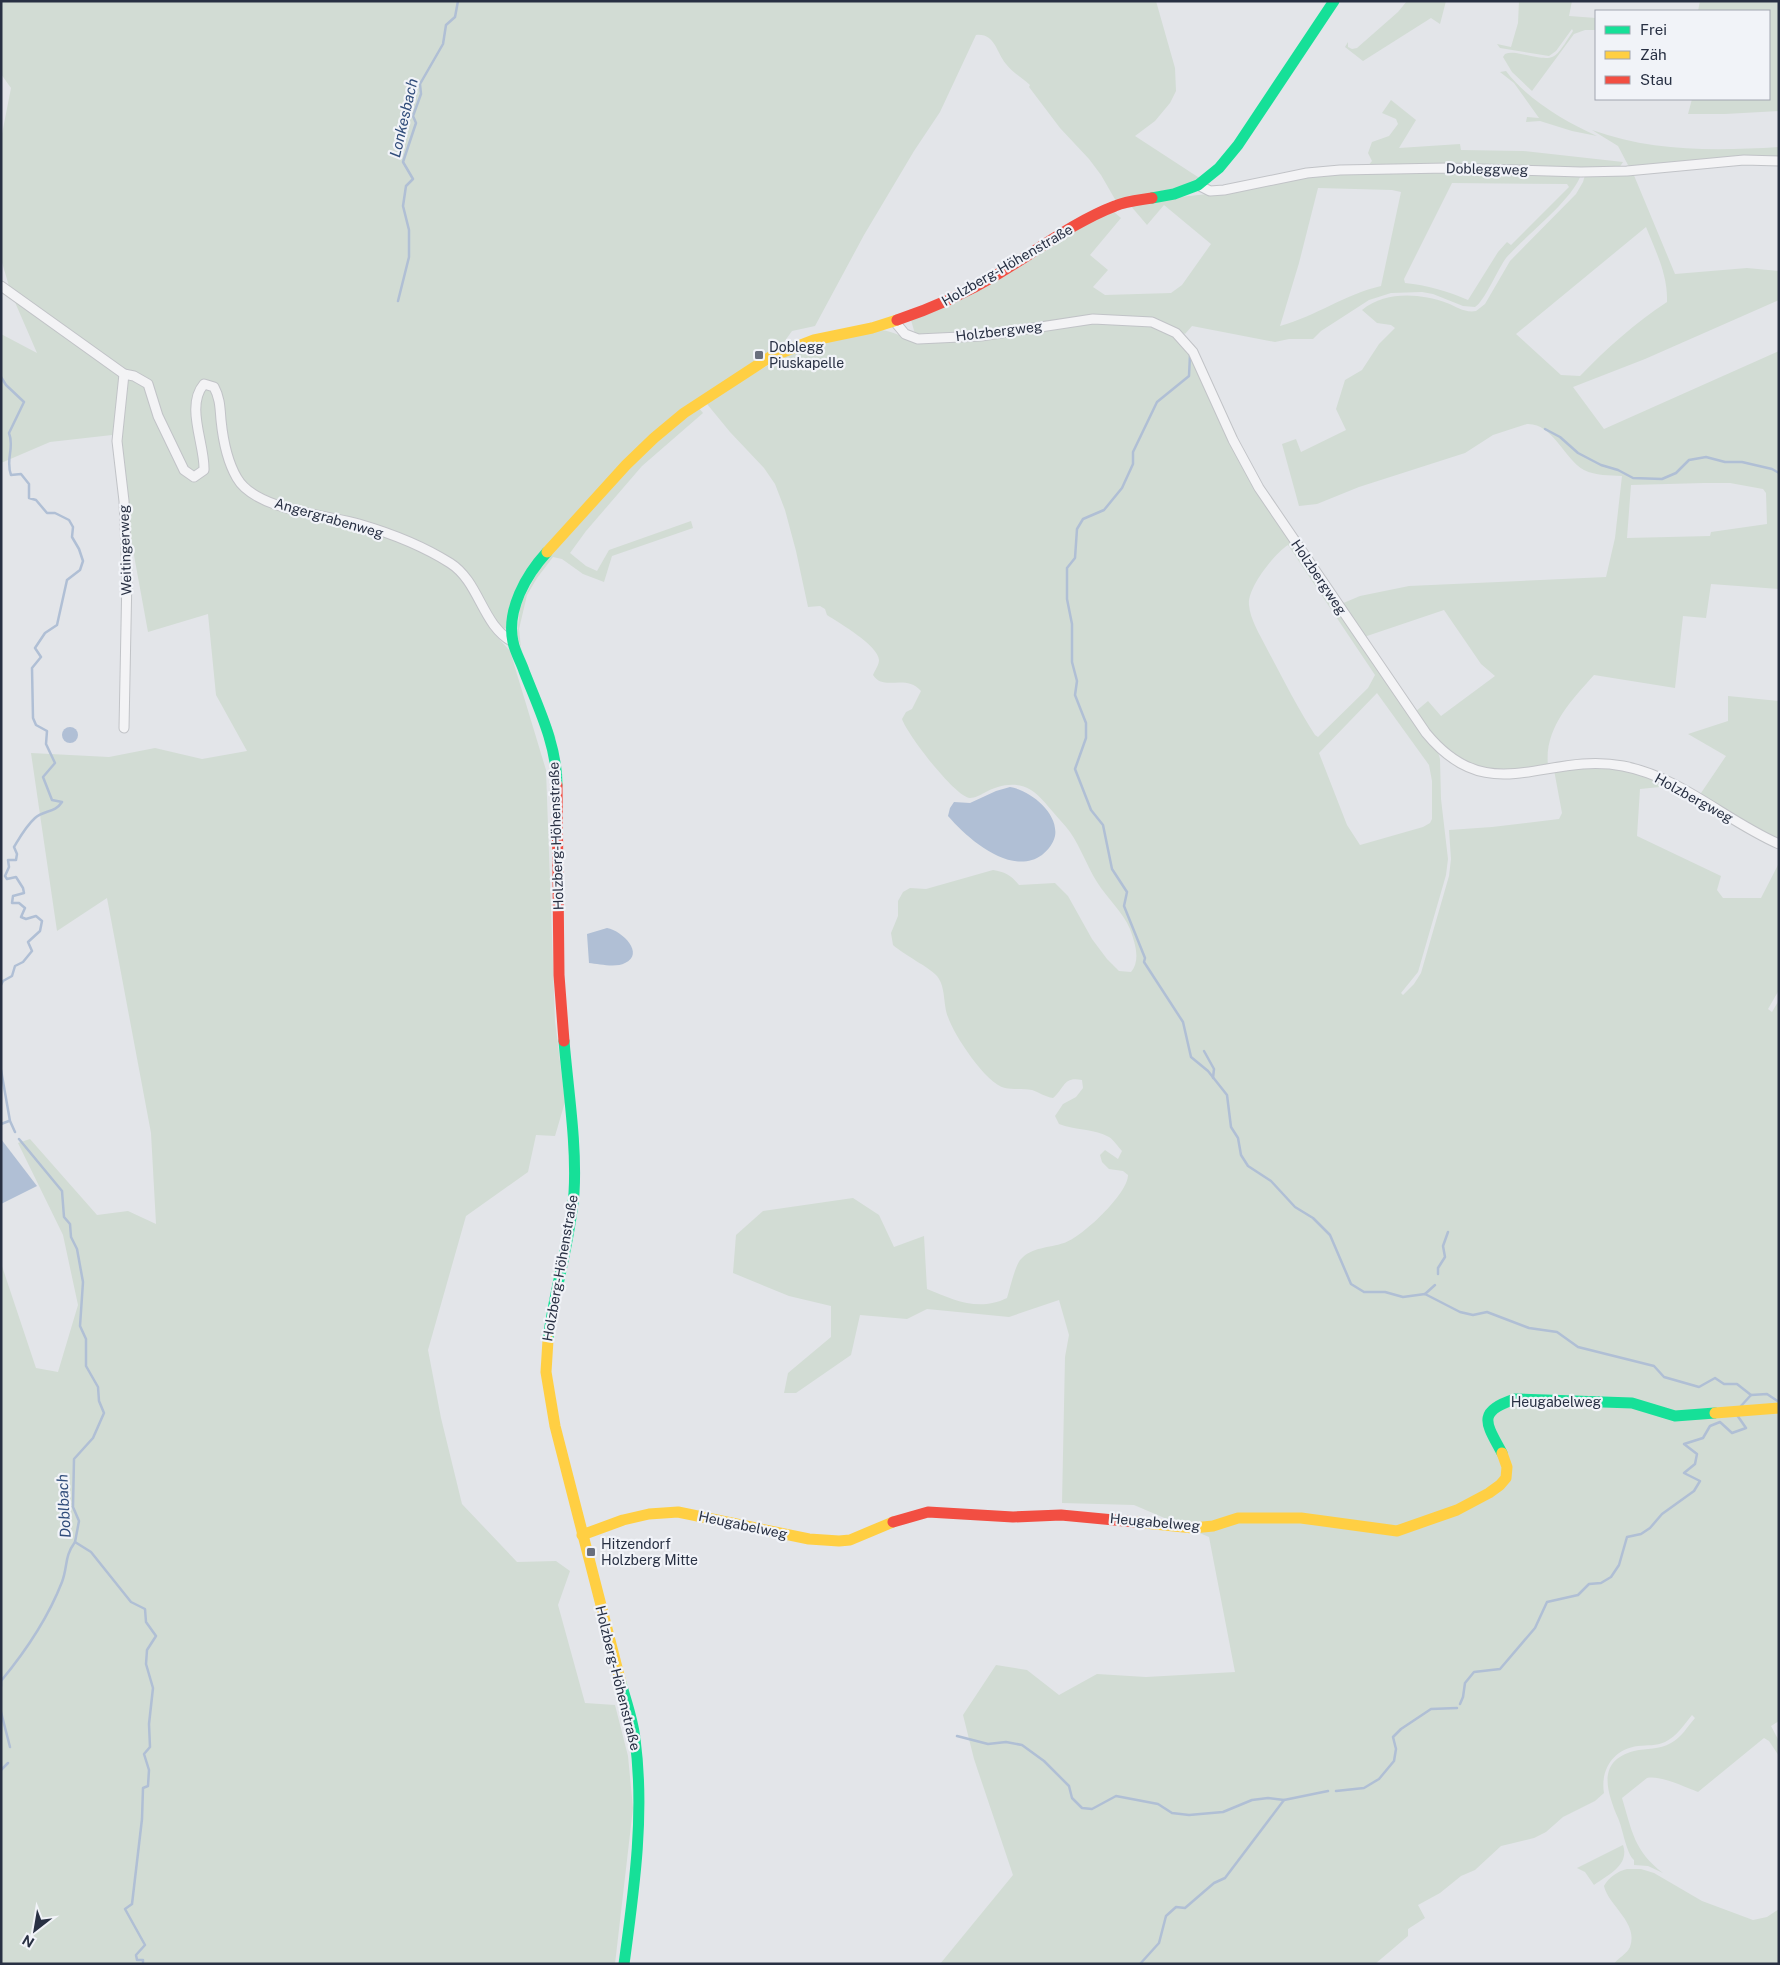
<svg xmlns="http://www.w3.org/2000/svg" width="1780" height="1965" viewBox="0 0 1780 1965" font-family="'Public Sans',sans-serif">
<rect width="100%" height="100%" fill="#e3e5e9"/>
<g fill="#d2dcd4" fill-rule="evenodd">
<path d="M 1,1 L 1156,1 L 1175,68 L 1176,91 L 1170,103 L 1155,121 L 1135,136 L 1201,179 L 1190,185 L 1116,201 L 1101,175 L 1089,159 L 1060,128 L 1029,87 L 1030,85 C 1022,78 1012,72 1006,64 C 996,52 995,33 976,35 L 940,112 L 914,151 L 864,235 L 815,326 L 792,331 L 779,349 L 701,398 L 538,558 L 507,628 L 501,629 L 468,587 L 491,630 L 510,651 L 546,770 L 555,1021 L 565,1102 L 555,1136 L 536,1135 L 528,1172 L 466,1216 L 428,1350 L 441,1418 L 462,1504 L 517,1562 L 556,1561 L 570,1571 L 558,1605 L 585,1703 L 615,1705 L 628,1756 L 633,1808 L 615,1964 L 1,1964 L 1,1263 L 36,1368 L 58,1372 L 78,1305 L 63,1235 L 18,1143 L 30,1139 L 97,1215 L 128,1211 L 156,1224 L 151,1133 L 107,898 L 57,931 L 31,753 L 109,757 L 155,748 L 202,759 L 247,751 L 216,695 L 208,614 L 148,632 L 112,435 L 50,442 L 1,463 L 1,334 L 37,353 L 11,293 L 1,259 L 1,139 L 11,88 L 1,74 Z"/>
<path d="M 1407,1 L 1446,1 L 1440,24 L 1431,18 L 1363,61 L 1345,47 L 1348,42 L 1348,47 L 1352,49 L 1357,48 L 1398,12 Z"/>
<path d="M 1519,1 L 1572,1 L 1569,16 L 1596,18 L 1596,30 L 1585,30 L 1574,34 L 1532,91 L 1512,72 L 1503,57 L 1505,54 C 1510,52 1515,53 1521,54 C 1556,61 1553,62 1573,31 L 1572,29 L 1556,51 L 1549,56 L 1500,48 L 1497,44 L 1511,47 L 1518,23 Z"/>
<path d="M 1700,1 L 1779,1 L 1779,111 L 1725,114 L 1688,114 L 1692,99 L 1769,99 L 1769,11 L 1698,11 Z"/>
<path d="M 1506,71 C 1528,100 1564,121 1597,136 L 1572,131 L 1540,121 L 1526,122 L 1527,117 L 1539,118 L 1514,83 L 1500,72 Z"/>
<path d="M 1391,100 L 1416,120 L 1399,148 L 1460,144 L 1461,150 L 1523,151 L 1623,162 L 1619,168 L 1367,167 L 1372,161 L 1368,153 L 1372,142 L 1389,136 L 1398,124 L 1396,119 L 1382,113 Z"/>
<path d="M 1592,130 C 1653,152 1716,151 1779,147 L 1779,159 L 1631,167 L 1628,165 L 1618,146 Z"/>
<path d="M 1447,170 L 1581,174 C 1574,199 1525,236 1506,258 C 1498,269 1484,302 1475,307 L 1463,306 L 1433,294 L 1422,292 L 1391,293 L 1369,300 L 1321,331 L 1313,339 L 1289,339 L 1275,342 L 1192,326 L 1185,334 L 1171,326 L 1081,316 L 981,332 L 918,336 L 915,334 L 911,320 L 1092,221 L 1114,212 L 1121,218 L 1090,255 L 1108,270 L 1093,287 L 1105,295 L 1171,293 L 1182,285 L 1211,244 L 1164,205 L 1147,225 L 1130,205 L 1180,197 L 1217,193 L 1307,176 ZM 1452,183 L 1567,184 L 1569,187 L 1511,245 L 1507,242 L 1498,252 L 1468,300 C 1447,291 1427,285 1405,283 L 1404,279 ZM 1318,188 L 1392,190 L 1401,192 L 1381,286 C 1346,294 1316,316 1280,326 L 1299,263 Z"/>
<path d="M 1633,173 L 1675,274 L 1747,268 L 1779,271 L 1779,300 L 1645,359 L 1573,387 L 1604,429 L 1779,351 L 1779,589 L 1711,584 L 1706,618 L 1683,616 L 1675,688 L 1594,675 C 1571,701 1544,728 1548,766 L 1514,771 L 1489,771 L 1447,753 L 1415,712 L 1428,701 L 1441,716 L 1495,676 L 1481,664 L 1444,610 L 1364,637 L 1341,604 L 1360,596 L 1409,586 L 1606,577 L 1615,538 L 1622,476 C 1609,475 1596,476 1584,470 C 1564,459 1553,423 1527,424 L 1493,435 L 1465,453 L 1359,487 L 1317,504 L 1299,506 L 1282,444 L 1296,439 L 1301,452 L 1346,430 L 1336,409 L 1345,380 L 1362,370 L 1379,344 L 1395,328 L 1391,325 L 1377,323 L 1362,310 C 1386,291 1419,293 1447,303 C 1457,307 1465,313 1476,311 L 1485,304 L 1510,261 L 1576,194 L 1583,182 L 1585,175 ZM 1646,227 C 1656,252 1668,275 1667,302 C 1635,323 1607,348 1580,376 L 1561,375 L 1516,334 ZM 1704,483 L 1730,483 L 1763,489 L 1766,493 L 1767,524 L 1711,532 L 1710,536 L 1627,538 L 1631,485 Z"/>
<path d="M 1082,323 L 1151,325 L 1174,335 L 1191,353 L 1230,441 L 1423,735 L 1438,752 L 1440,759 L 1441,799 L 1448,859 L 1446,875 L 1418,972 L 1401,993 L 1403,995 L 1414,984 L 1421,973 L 1449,876 L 1451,859 L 1449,830 L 1492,827 L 1559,819 L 1562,813 L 1554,770 L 1592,766 L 1631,771 L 1670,786 L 1640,789 L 1637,836 L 1721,876 L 1717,890 L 1723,898 L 1761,898 L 1779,863 L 1779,990 L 1768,1009 L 1772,1012 L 1779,1000 L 1779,1721 L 1771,1726 L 1779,1741 L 1779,1756 L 1769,1741 L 1764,1738 L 1698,1792 C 1685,1787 1660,1775 1647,1778 L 1622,1798 C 1632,1831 1634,1851 1663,1873 L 1648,1866 L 1634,1865 L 1634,1860 C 1626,1853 1623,1829 1618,1818 C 1607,1792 1596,1761 1634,1751 C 1647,1748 1659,1750 1671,1743 C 1681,1738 1688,1726 1695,1718 L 1692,1715 C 1684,1725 1677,1736 1665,1742 C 1656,1746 1648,1745 1638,1746 C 1614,1749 1600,1769 1604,1793 L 1595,1801 L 1563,1817 L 1546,1832 L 1534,1838 L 1501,1846 L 1475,1870 L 1461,1876 L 1440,1893 L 1418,1905 L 1425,1918 L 1408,1929 L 1408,1936 L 1375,1964 L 940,1964 L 1013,1875 L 974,1759 L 963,1715 L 996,1665 L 1027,1670 L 1059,1695 L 1097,1674 L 1146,1677 L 1235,1672 L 1209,1537 L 1134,1505 L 1062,1503 L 1065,1357 L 1069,1335 L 1059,1300 L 1009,1317 L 927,1309 L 907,1319 L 860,1315 L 851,1355 L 796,1393 L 784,1393 L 788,1373 L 831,1337 L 831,1306 L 789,1296 L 733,1273 L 736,1235 L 763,1211 L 853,1198 L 879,1215 L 894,1247 L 924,1236 L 927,1289 C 954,1300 978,1312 1007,1298 C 1010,1289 1015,1265 1021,1259 C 1032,1247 1049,1248 1064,1243 C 1081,1238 1128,1194 1128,1175 L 1123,1171 L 1109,1169 L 1102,1162 L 1100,1155 L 1105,1150 L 1118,1159 L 1122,1151 C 1118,1147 1114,1140 1109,1137 C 1096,1129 1074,1130 1059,1124 L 1055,1116 L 1063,1104 L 1076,1097 L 1083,1088 L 1082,1080 C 1063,1076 1065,1088 1053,1098 C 1045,1097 1039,1092 1032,1090 C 1023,1088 1013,1090 1005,1088 C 986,1084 954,1035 948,1017 C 943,1005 946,987 937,976 C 929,967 904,955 893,945 L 891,933 L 898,916 L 898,901 L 903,892 L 910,888 L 926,889 L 993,870 C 1005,872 1011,875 1019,885 L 1055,883 L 1068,896 L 1092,939 L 1107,959 L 1119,971 L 1131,972 C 1141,960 1135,943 1130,929 C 1123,912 1107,898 1097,882 C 1087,866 1081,848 1070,832 C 1065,825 1058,818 1053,812 C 1046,804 1040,796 1031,790 C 1016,781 999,785 984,793 C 980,795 975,798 970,798 C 955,797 907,734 902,719 L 906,712 L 912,709 L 921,691 C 905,673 884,692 873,675 C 875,670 879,665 879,660 C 878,645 839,623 827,615 L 825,609 L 820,606 L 808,607 L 796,551 L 785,510 L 775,484 L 764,468 L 730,432 L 707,404 L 709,400 L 794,350 L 881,330 C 894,331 905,339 918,342 ZM 1288,545 L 1375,675 L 1368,688 L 1318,737 L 1315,735 C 1297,707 1282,677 1266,647 C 1260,635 1250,619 1249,605 C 1247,588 1274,554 1288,545 ZM 1377,693 L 1429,765 L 1432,781 L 1432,819 L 1430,823 L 1423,827 L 1360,845 L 1347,825 L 1319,753 Z"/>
<path d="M 698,407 L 703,413 L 642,466 L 586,531 L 570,553 L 586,566 L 597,571 L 609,550 L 691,521 L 693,528 L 612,556 L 604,582 L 583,574 L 562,559 L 553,557 L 537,578 L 527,595 L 519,629 L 521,648 L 556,739 L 551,733 L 517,636 L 520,605 L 543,562 L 641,456 Z"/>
<path d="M 1728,696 L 1779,701 L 1779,841 L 1699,796 L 1726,756 L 1688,734 L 1728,721 Z"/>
<path d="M 1623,1845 C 1630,1865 1608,1875 1594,1885 L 1585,1872 L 1577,1868 Z"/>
<path d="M 1627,1869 L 1641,1869 L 1654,1873 L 1702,1901 L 1753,1920 L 1767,1917 L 1779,1909 L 1779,1964 L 1614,1964 C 1618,1958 1627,1954 1630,1947 C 1639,1923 1608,1905 1604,1886 C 1609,1877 1618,1871 1627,1869 Z"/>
</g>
<g fill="#b0bfd5">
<circle cx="70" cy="735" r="8"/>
<path d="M 1010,787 C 1030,790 1059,813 1055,836 C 1053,844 1048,850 1042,855 C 1011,877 968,839 948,816 L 950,808 L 954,802 L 970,803 L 996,791 Z"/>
<path d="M 607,928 C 623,931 645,954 625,963 C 616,968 599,964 589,963 L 587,934 Z"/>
<path d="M 1,1139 L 37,1186 L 1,1204 Z"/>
</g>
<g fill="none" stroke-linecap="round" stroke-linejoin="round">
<g stroke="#b0bfd5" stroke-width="2.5">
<path d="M 398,301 L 409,257 L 409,230 L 403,206 L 406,186 L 413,179 L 403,162 L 416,123 L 413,116 L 421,94 L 420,84 L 443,44 L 446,25 L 455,17 L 458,1"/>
<path d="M 1190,355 L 1189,376 L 1157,402 L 1133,452 L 1133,464 L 1122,488 L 1104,510 L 1083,519 L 1077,529 L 1075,558 L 1067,568 L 1067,599 L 1072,624 L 1072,662 L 1077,681 L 1075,695 L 1086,723 L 1086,738 L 1075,769 L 1091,810 L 1103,825 L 1112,869 L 1127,892 L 1124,906 L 1145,958 L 1144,962 L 1183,1022 L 1191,1057 L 1208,1071 L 1227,1095 L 1231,1127 L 1238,1138 L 1241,1155 L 1248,1166 L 1271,1181 L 1295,1207 L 1313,1218 L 1330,1235 L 1351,1284 L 1364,1292 L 1385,1292 L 1403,1297 L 1425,1294 L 1460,1312 L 1473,1315 L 1487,1312 L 1529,1328 L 1557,1332 L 1578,1347 L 1654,1366 L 1664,1377 L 1699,1387 L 1715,1378 L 1724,1384 L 1737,1384 L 1751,1395"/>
<path d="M 1,377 L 6,385 L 24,402 L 9,433 C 15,448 5,459 11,475 L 21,474 L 29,484 L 29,498 L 36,500 L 47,513 L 55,513 L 69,520 L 73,527 L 72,537 L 79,549 L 83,561 L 80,570 L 67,580 L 57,625 L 45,633 L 35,648 L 41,657 L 32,668 L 33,718 L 36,725 L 47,731 L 46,744 L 55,763 L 43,777 L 52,800 L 62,802 C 55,813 44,810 35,818 C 26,826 20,837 14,847 L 17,854 L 16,860 L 8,860 L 9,867 L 5,876 L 7,879 L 16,877 L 23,888 L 24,893 L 13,896 L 12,903 L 19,903 L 25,908 L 21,917 L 26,919 L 36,916 L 42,921 L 40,931 L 28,942 L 32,951 L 23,962 L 15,966 L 12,976 L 3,981 L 1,985"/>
<path d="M 1545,429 L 1560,437 L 1578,453 L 1601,465 L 1618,470 L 1633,478 L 1662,479 L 1676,473 L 1689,460 L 1706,457 L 1725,462 L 1742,462 L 1772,469 L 1779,473"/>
<path d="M 1204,1051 L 1214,1069 L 1213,1078"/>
<path d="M 1,1070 L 10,1121 L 15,1132"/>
<path d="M 1,1124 L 9,1121"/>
<path d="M 19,1139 L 62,1191 L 64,1217 L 70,1224 L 71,1237 L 77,1249 L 83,1282 L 80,1326 L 86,1339 L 86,1366 L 98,1387 L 99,1401 L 104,1413 L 93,1438 L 74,1459 L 73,1507 L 79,1521 L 75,1542 L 91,1552 L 131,1602 L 145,1609 L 146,1622 L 156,1636 L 147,1650 L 146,1664 L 153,1688 L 149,1724 L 150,1747 L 144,1754 L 149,1770 L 148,1786 L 143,1788 L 142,1819 L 132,1904 L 125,1909 L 145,1945 L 136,1955 L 137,1960 L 143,1960 L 143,1964"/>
<path d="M 1438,1274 L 1438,1268 L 1445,1257 L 1443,1246 L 1448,1232"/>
<path d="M 1425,1294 L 1435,1285"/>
<path d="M 1741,1406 L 1751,1395 L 1767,1394 L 1779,1402"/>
<path d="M 1,1686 L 1,1681 C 25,1652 48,1618 62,1582 C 68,1566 64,1557 75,1542"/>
<path d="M 1460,1704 L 1463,1697 L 1465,1683 L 1474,1672 L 1500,1669 L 1535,1628 L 1547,1602 L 1578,1595 L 1589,1584 L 1601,1583 L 1611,1577 L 1619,1565 L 1627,1537 L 1641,1534 L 1650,1528 L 1662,1514 L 1694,1491 L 1700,1481 L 1684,1473 L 1695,1464 L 1697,1454 L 1684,1444 L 1703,1438 L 1710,1426 L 1720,1422 L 1732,1433 L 1746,1428 L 1737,1415"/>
<path d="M 1,1712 L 10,1747"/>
<path d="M 957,1736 L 988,1744 L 1006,1742 L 1022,1745 L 1044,1761 L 1069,1786 L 1072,1798 L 1082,1808 L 1092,1809 L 1116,1796 L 1158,1804 L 1172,1813 L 1189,1815 L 1223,1812 L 1252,1800 L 1268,1798 L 1284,1800"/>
<path d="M 1,1770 L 8,1763"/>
<path d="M 1336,1791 L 1364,1788 L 1379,1779 L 1394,1761 L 1396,1749 L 1393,1737 L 1401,1729 L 1431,1709 L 1457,1708"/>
<path d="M 1140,1964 L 1159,1943 L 1166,1916 L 1176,1907 L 1185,1908 L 1214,1883 L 1225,1878 L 1284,1800 L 1328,1791"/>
</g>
<g stroke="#c1c3c7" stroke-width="11">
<g id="street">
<path d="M 1198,185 L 1210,191 L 1224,190 L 1307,173 L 1340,170 L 1447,168 L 1581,172 L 1627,171 L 1744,160 L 1779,161"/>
<path d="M 1,286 L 124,374 L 134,376 L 148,384 L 158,416 L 184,470 L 194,477 L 204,470 C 205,444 185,406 204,384 L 214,387 C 220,398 220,408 221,420 C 223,440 227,461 237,478 C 255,510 326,515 359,524 C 390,533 423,546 450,563 C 480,582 482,626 513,642"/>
<path d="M 895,322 L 905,334 L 918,339 L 981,336 L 1093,319 L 1152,322 L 1176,333 L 1193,352 L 1233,440 L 1259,488 L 1426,733 C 1490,811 1545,751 1623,766 C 1681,777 1726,821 1779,844"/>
<path d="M 124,728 L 127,575 L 124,501 L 117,441 L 124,374"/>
</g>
</g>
<use href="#street" stroke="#f3f3f5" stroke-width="9"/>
<g stroke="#16e098" stroke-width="11">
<path d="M 1152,198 L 1174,194 L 1198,185 L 1219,168 L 1238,145 L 1334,1"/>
<path d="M 547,552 C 526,575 506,610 513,642 C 515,652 521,662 524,671 C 538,707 557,745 557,785"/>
<path d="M 548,1340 C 554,1291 570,1243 574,1193 C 577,1145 568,1089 564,1041"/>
<path d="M 1502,1453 C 1486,1423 1476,1412 1515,1399 L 1632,1403 L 1675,1416 L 1715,1413"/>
<path d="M 621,1683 C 626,1701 633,1720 635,1739 C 645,1814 634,1890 624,1964"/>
</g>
<g stroke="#ffcf43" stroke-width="11">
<path d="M 547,552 L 626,465 L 654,438 L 684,413 L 770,357 L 814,340 L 872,328 L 897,320"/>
<path d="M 548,1340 L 546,1372 L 555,1426 L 621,1683"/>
<path d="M 1715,1413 L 1779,1408"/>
<path d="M 1135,1522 L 1193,1528 L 1213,1526 L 1238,1518 L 1301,1518 L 1397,1531 L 1457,1510 L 1489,1493 L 1500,1485 L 1506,1478 L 1507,1467 L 1502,1453"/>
<path d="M 582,1535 L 623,1520 L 649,1514 L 678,1512 L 809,1539 L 839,1541 L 850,1540 L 893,1522"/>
</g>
<g stroke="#f24e42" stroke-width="11">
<path d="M 897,320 C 933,308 966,293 998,274 C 1035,252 1075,221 1115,206 C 1126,201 1140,200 1152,198"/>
<path d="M 557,785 L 559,975 L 564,1041"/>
<path d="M 893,1522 L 928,1512 L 1013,1517 L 1061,1515 L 1135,1522"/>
</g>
</g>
<g fill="#696f7d" stroke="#f1f3f8" stroke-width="2">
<rect x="754" y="350" width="10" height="10" rx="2.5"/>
<rect x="586" y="1547" width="10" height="10" rx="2.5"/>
</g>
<g text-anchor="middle" stroke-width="4.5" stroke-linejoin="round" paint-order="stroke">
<g font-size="14" fill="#283043" stroke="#f1f3f8">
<text transform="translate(1487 169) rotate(1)" y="5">Dobleggweg</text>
<text transform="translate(1007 265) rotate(-30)" y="5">Holzberg-Höhenstraße</text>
<text transform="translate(999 331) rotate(-7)" y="5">Holzbergweg</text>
<text transform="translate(329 518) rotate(16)" y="5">Angergrabenweg</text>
<text transform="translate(125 550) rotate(-92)" y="5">Weitingerweg</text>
<text transform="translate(1319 577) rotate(56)" y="5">Holzbergweg</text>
<text transform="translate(1694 798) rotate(29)" y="5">Holzbergweg</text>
<text transform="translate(556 836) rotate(-92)" y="5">Holzberg-Höhenstraße</text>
<text transform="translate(560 1268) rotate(-80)" y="5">Holzberg-Höhenstraße</text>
<text x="1556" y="1407">Heugabelweg</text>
<text transform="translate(1155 1522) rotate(5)" y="5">Heugabelweg</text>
<text transform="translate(743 1525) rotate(12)" y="5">Heugabelweg</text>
<text transform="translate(618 1678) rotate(76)" y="5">Holzberg-Höhenstraße</text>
</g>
<g font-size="14" fill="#283043" stroke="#f1f3f8" text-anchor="start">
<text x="769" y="352">Doblegg<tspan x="769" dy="16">Piuskapelle</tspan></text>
<text x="601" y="1549">Hitzendorf<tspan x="601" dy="16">Holzberg Mitte</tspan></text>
</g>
<g font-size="15" font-style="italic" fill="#304c7a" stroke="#f1f3f8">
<text transform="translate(404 118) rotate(-77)" y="5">Lonkesbach</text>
<text transform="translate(64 1506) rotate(-93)" y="5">Doblbach</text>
</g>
</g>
<rect width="1780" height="1965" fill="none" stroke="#283043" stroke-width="5"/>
<rect x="1595" y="10" width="175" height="90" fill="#f1f3f8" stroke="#a1a5b0"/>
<rect x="1605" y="26" width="25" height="8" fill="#16e098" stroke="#a1a5b0"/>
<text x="1640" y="35" font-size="15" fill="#283043">Frei</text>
<rect x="1605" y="51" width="25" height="8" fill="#ffcf43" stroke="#a1a5b0"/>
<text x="1640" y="60" font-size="15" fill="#283043">Zäh</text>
<rect x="1605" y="76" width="25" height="8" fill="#f24e42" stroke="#a1a5b0"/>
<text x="1640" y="85" font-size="15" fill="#283043">Stau</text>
<g transform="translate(35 1930) rotate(211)" stroke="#f1f3f8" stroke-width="4" paint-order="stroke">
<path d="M0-4L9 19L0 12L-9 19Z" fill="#283043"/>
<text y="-8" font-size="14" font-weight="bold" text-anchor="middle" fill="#283043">N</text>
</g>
</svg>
